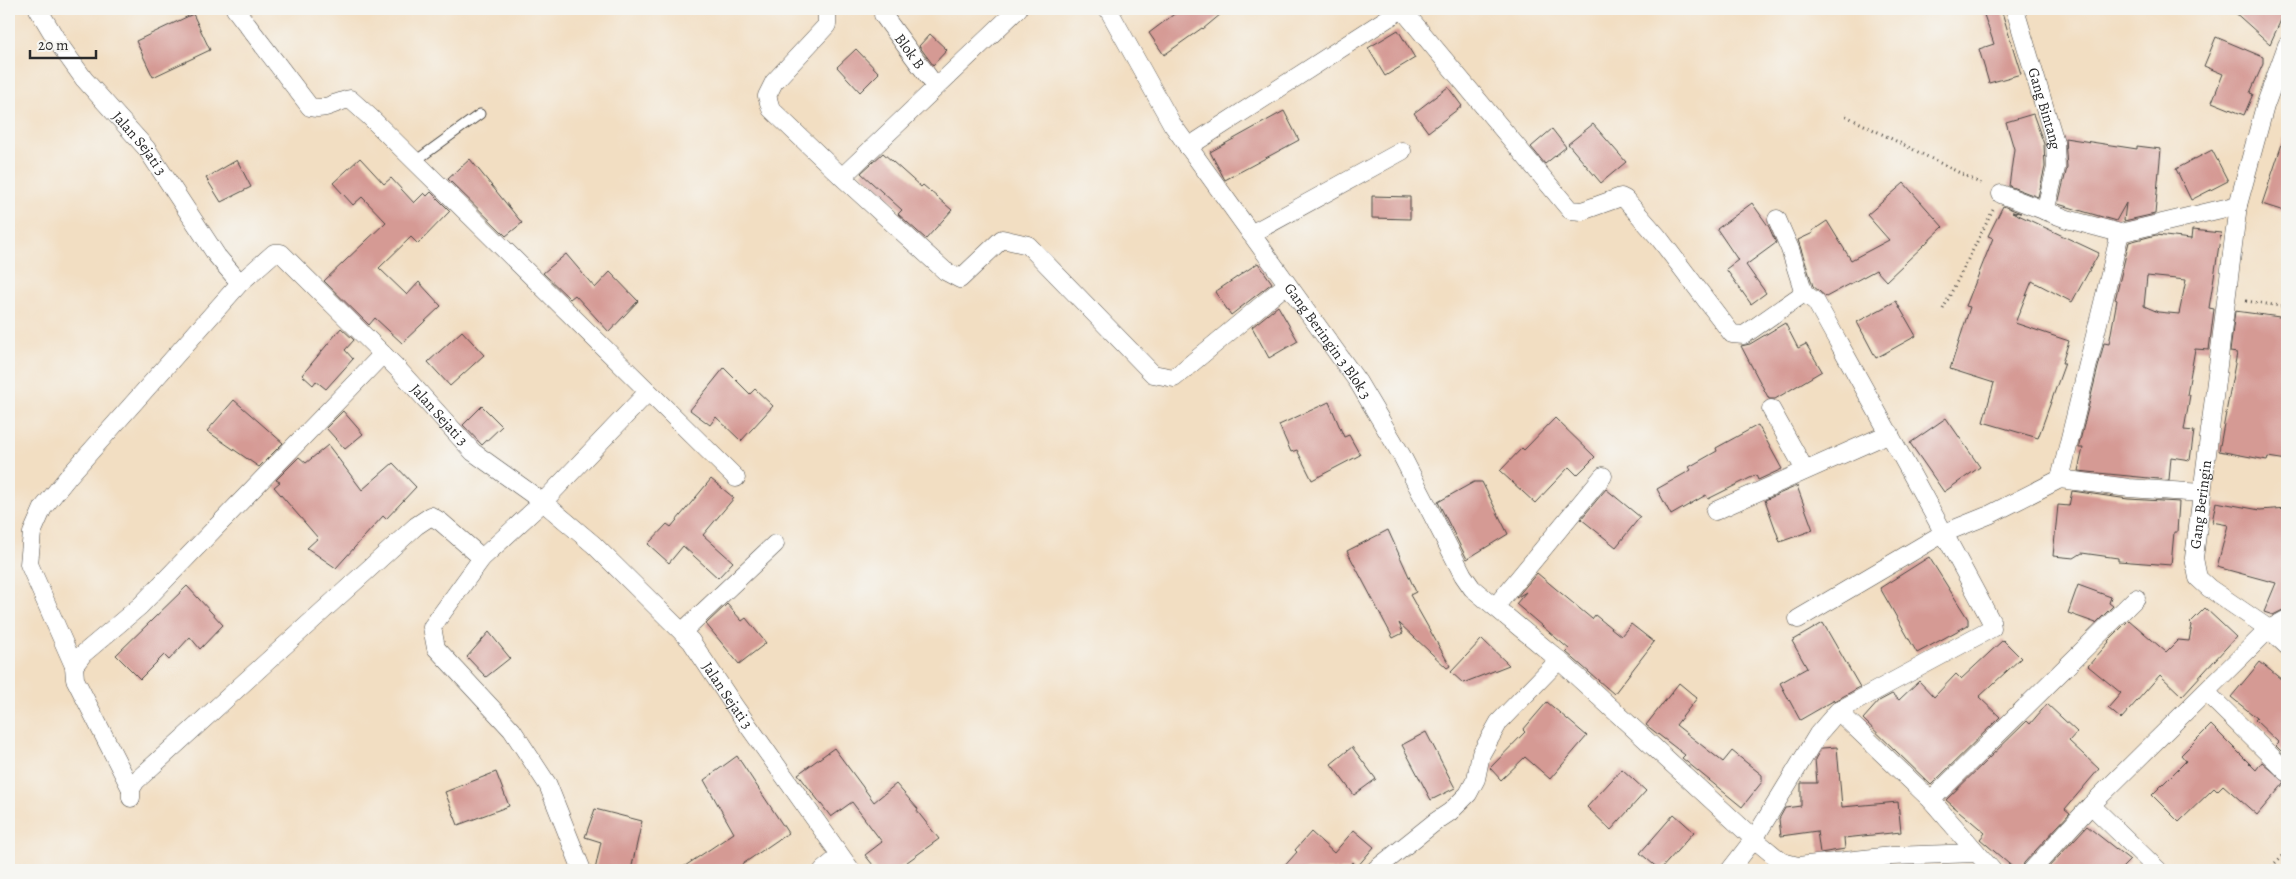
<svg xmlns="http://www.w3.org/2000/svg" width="2296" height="879" viewBox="0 0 2296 879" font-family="Alegreya,serif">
<rect width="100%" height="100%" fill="#f6f6f2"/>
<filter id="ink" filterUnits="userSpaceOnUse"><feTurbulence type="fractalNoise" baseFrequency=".02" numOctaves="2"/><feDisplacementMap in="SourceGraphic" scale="10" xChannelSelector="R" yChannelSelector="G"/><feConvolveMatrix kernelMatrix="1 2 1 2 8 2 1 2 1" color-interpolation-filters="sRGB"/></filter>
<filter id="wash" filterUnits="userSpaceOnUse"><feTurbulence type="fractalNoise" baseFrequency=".0096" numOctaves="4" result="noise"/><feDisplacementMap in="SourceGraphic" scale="20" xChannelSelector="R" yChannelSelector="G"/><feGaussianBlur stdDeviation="1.12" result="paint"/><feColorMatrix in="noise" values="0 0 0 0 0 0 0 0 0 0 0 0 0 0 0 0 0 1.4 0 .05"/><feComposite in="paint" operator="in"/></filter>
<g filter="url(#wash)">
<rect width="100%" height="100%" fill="#f2dec2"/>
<g id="blocks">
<g fill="#d59a94" fill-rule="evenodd">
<path d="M 1181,9 L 1227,9 L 1203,29 L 1202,28 L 1164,55 L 1149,33 Z"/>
<path d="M 1982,9 L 2001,9 L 2021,74 L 1989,83 L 1979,49 L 1994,44 Z"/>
<path d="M 2231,9 L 2286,9 L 2270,44 Z"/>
<path d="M 193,14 L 210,50 L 153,77 L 136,41 Z"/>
<path d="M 1398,30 L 1415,58 L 1385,76 L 1368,48 Z"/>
<path d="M 930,34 L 947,50 L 933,65 L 919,46 Z"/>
<path d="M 2216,37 L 2263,57 L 2263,64 L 2250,93 L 2253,94 L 2244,115 L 2212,102 L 2223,74 L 2204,66 Z"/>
<path d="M 856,49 L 879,73 L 860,92 L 837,67 Z"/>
<path d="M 1448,87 L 1462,106 L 1428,132 L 1414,113 Z"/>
<path d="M 1284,111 L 1299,140 L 1225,180 L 1210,152 Z"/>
<path d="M 2033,114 L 2044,144 L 2045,167 L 2038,197 L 2009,186 L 2014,149 L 2006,122 Z"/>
<path d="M 1593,124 L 1626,162 L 1601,183 L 1568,144 Z"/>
<path d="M 1552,129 L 1566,147 L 1545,164 L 1531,147 Z"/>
<path d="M 2065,138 L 2137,149 L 2137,146 L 2161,149 L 2155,214 L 2124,221 L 2126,203 L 2116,221 L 2058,204 L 2067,168 Z"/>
<path d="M 2284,138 L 2287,138 L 2287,212 L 2262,204 Z"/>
<path d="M 2212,150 L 2228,181 L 2191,200 L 2176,169 Z"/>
<path d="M 883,153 L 921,187 L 923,185 L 952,210 L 926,239 L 898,214 L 902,210 L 861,173 Z"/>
<path d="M 360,158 L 384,184 L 391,178 L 414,203 L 424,193 L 427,196 L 431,192 L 450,211 L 418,244 L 411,237 L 379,268 L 407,295 L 419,282 L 441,306 L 402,343 L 375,318 L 369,325 L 324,281 L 386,222 L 362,197 L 353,205 L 333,183 Z"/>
<path d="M 470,159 L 522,223 L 506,236 L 448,179 Z"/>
<path d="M 237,160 L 251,187 L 221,202 L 206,178 Z"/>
<path d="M 1904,183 L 1943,227 L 1886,281 L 1876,270 L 1826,297 L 1813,286 L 1798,240 L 1813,233 L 1812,231 L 1827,221 L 1851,260 L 1889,240 L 1867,215 Z"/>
<path d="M 1372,196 L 1410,197 L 1410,219 L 1372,218 Z"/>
<path d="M 1752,203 L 1769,227 L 1776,243 L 1746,265 L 1766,293 L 1751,304 L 1726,269 L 1738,260 L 1717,229 Z"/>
<path d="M 2003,206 L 2021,213 L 2012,212 L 2099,253 L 2072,302 L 2032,281 L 2015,323 L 2069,341 L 2062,363 L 2065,363 L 2038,438 L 1983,422 L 1994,383 L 1950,369 L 1970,307 L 1966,306 L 1993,238 L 1988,236 Z"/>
<path d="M 2192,230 L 2221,233 L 2209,308 L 2214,309 L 2209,350 L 2195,349 L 2187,395 L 2190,395 L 2184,430 L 2194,431 L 2190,460 L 2171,457 L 2169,480 L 2078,471 L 2083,448 L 2079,448 L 2079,445 L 2104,343 L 2109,344 L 2117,300 L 2115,299 L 2116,296 L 2129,242 L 2156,235 L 2191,239 ZM 2147,276 L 2186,280 L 2179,314 L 2158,312 L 2144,306 Z"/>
<path d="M 566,254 L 595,288 L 610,272 L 638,301 L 609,332 L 575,295 L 570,299 L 543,273 Z"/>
<path d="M 1258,263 L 1272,283 L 1231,315 L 1215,292 Z"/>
<path d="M 1896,301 L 1916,336 L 1876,358 L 1857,322 Z"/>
<path d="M 1278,306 L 1298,341 L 1269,358 L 1252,327 Z"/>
<path d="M 2235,311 L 2287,318 L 2287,460 L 2268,457 L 2267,460 L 2219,451 L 2237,353 L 2230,352 Z"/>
<path d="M 1785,323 L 1798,348 L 1806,344 L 1822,371 L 1775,399 L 1769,399 L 1741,346 L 1750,344 Z"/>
<path d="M 341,328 L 354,340 L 345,350 L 353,359 L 326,389 L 316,381 L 313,385 L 302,375 Z"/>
<path d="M 462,331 L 484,355 L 450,386 L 428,362 Z"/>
<path d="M 724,368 L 750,394 L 755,389 L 773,406 L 741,441 L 716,417 L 710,425 L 690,410 Z"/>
<path d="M 234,400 L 283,443 L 259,467 L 207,431 Z"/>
<path d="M 1329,402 L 1344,437 L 1349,435 L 1360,455 L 1312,480 L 1297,450 L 1291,452 L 1279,425 Z"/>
<path d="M 482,406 L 502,426 L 482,445 L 463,425 Z"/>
<path d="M 343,411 L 363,434 L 345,449 L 326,428 Z"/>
<path d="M 1555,418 L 1595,457 L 1577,475 L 1569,467 L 1535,503 L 1500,471 L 1522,448 L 1524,450 Z"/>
<path d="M 1946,418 L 1980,467 L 1944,492 L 1910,443 Z"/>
<path d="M 1758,425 L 1782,469 L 1758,480 L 1756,475 L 1708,499 L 1706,495 L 1671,515 L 1657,489 L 1691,470 L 1689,467 L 1717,451 L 1716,448 Z"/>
<path d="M 328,445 L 362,490 L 393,463 L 416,487 L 386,519 L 383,516 L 336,568 L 307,548 L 318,538 L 274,487 L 280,482 L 276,480 L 299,457 L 306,463 Z"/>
<path d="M 711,479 L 734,498 L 703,535 L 733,562 L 718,578 L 683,546 L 669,563 L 648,544 L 667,524 L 671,527 Z"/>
<path d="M 1474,482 L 1482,482 L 1508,534 L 1467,559 L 1438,502 Z"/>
<path d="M 1797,486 L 1813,530 L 1780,542 L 1765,500 Z"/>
<path d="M 1606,489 L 1640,517 L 1616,547 L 1581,519 Z"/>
<path d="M 2072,491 L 2128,499 L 2179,502 L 2177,532 L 2174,532 L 2171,565 L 2118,561 L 2118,558 L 2082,553 L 2074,558 L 2053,556 L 2058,505 L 2069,506 Z"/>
<path d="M 2216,502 L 2260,510 L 2287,508 L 2287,608 L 2273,615 L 2264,612 L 2276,583 L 2217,567 L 2228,525 L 2212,522 Z"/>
<path d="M 1388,530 L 1416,592 L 1410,595 L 1450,666 L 1447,668 L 1399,623 L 1403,633 L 1393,638 L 1347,551 Z"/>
<path d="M 1929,557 L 1968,619 L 1968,625 L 1917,653 L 1880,588 Z"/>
<path d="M 1537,573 L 1592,619 L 1595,615 L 1621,636 L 1631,624 L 1654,642 L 1614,694 L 1566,652 L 1569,649 L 1516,604 L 1526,592 L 1516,598 Z"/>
<path d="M 2078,585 L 2111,597 L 2109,603 L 2113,606 L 2096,623 L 2068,613 Z"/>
<path d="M 187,586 L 223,625 L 200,649 L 190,637 L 169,660 L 164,655 L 140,679 L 116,655 Z"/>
<path d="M 727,604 L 742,621 L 746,618 L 766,643 L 739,664 L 706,624 Z"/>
<path d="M 2205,608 L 2236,637 L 2182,696 L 2160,675 L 2121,719 L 2108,708 L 2121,693 L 2088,666 L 2109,642 L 2108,641 L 2129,620 L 2166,652 L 2178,640 L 2189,641 L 2192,625 L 2190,623 Z"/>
<path d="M 1823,623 L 1860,687 L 1835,701 L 1833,699 L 1833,701 L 1800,720 L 1780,683 L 1807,668 L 1792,641 Z"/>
<path d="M 489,632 L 510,658 L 486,677 L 467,657 Z"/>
<path d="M 1482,639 L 1509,665 L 1463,683 L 1451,672 Z"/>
<path d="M 2003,640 L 2021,658 L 1979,697 L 2000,717 L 1931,785 L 1863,719 L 1879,701 L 1892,694 L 1899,700 L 1919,681 L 1934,697 L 1956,674 L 1961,679 Z"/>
<path d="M 2260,662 L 2287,684 L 2287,757 L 2276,746 L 2279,743 L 2255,720 L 2257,718 L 2231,697 Z"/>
<path d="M 1679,683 L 1697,698 L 1676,725 L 1723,762 L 1732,751 L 1762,775 L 1762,782 L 1742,807 L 1682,758 L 1685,755 L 1646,725 Z"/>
<path d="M 1547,702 L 1587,736 L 1550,779 L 1525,757 L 1501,780 L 1490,768 L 1525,732 L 1523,730 Z"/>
<path d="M 2047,704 L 2077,732 L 2069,741 L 2099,769 L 2065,809 L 2070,813 L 2024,863 L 2022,870 L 2016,870 L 1980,839 L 1985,833 L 1946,800 L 2027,721 L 2030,724 Z"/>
<path d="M 2211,725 L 2256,770 L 2262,762 L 2285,782 L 2257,815 L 2223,785 L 2217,791 L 2214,788 L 2179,822 L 2152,795 L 2186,761 L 2181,755 Z"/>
<path d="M 1426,732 L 1455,788 L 1431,800 L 1402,745 Z"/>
<path d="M 1352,747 L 1376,779 L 1354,795 L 1331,764 Z"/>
<path d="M 1837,747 L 1842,807 L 1898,802 L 1901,832 L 1844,838 L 1845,849 L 1820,853 L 1817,831 L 1781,836 L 1779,819 L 1785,808 L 1801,806 L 1801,783 L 1817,783 L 1815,759 L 1822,748 Z"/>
<path d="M 834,748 L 874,802 L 896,784 L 918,809 L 917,811 L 939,839 L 896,870 L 877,870 L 865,855 L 882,842 L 852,802 L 831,817 L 798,774 Z"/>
<path d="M 737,756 L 788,833 L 734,870 L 679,870 L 734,833 L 704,780 Z"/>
<path d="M 1622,769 L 1646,791 L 1611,830 L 1587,807 Z"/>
<path d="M 496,772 L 509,806 L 458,825 L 445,792 Z"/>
<path d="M 595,809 L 642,821 L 631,870 L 595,870 L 601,842 L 585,837 Z"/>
<path d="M 1674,814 L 1694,832 L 1660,870 L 1640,853 Z"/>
<path d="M 2087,826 L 2130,860 L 2120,870 L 2046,870 Z"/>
<path d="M 1354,830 L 1374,847 L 1357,867 L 1352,862 L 1349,866 L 1355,870 L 1281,870 L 1297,852 L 1295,850 L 1311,832 L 1334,853 Z"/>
</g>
</g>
</g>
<g filter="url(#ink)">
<use href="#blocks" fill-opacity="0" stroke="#494642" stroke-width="1"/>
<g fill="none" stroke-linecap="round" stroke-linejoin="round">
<g stroke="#494642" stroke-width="11">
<path id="service" d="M 414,162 L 480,114"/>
</g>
<g stroke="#494642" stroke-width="19">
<g id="minor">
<path id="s1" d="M 38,9 L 59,44 L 84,79 L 146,148 L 217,256 L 240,283 L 274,253 L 281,253 L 398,369 L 473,452 L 543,502 L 594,545 L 691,641 L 735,707 L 851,870"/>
<path d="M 235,9 L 310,107 C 326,111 334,102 350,99 L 370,117 L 736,478"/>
<path d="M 827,9 L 827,25 L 774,82 L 767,96 L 771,109 L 842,177 L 945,271 L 960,279 L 1002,239 L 1028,245 L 1153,374 L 1174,378 L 1287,284"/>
<path id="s2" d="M 1108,9 L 1172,124 L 1358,382 L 1402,456 L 1463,575 L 1472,588 L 1559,660 L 1754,839 L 1782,862 L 1798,866 L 1892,856 L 1976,853"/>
<path d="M 1402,9 L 1570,210 L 1582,211 L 1621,197 L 1625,199 L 1659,238 L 1732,334 L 1744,335 L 1804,293"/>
<path id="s3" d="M 2017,9 L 2016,13 L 2055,142 L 2056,168 L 2045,211"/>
<path id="s4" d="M 883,15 L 936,87"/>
<path d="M 1188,147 L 1402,9"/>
<path d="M 842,177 L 1018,9"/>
<path d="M 2001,194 L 2067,219 L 2120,233 L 2238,205"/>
<path d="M 1251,234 L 1402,151"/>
<path d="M 1771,409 L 1805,470"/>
<path d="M 2060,479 L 2120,233"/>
<path d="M 1715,511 L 1890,433"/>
<path d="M 1495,607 L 1603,476"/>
<path d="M 1798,619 L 1944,533 L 1989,515 L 2060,479 L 2129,488 L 2202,493"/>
<path d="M 2287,619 L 2269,629 L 2287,646"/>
<path d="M 682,632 L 775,544"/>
<path d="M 74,666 L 29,564 L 32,533 L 43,508 L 68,477 L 240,283"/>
<path d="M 2206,692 L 2287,772"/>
<path d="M 1838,711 L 1931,800 L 1992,870"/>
<path d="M 131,789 L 75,679 L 74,666 L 83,654 L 140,606 L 383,354"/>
<path d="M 131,798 L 131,789 L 136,781 L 416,526 L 431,516 L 441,522 L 482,558"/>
<path d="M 1931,800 L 2136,598"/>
<path d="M 2091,805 L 2158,870"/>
<path d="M 582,870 L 548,785 L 512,730 L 436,648 L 432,627 L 482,558 L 543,502 L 648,392"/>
<path d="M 823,870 L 840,856"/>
<path d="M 1375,870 L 1435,822 L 1450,812 L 1468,794 L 1476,779 L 1481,754 L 1499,722 L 1559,660"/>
<path d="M 1730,870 L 1754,839 L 1818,734 L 1838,711 L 1992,628 L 1991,621 C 1934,513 1875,408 1816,302 L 1804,293 L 1790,249 L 1777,219"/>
<path id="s5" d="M 2032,870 L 2091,805 L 2269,629 L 2209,588 L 2198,578 L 2194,558 L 2238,205 L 2265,106 L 2287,45"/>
</g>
</g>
<g stroke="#494642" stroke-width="3" stroke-dasharray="1 4" stroke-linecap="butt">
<path d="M 1846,116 L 1984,185"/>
<path d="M 2246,301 L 2287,307"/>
<path d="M 1943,309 L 1993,210"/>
<path d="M 2268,870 L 2287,851"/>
</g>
<use href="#service" stroke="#fff" stroke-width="9"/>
<use href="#minor" stroke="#fff" stroke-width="18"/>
</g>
</g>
<g text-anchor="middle" stroke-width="4.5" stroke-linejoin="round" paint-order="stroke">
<g font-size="15" fill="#2b2b2b" stroke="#f6f6f2">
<text dy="5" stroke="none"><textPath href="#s4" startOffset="45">Blok B</textPath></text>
<text dy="5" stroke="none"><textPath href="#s3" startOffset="104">Gang Bintang</textPath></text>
<text dy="5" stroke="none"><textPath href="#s1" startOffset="169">Jalan Sejati 3</textPath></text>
<text dy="5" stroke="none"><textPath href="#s2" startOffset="399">Gang Beringin 3 Blok 3</textPath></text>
<text dy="5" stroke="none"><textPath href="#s1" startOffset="620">Jalan Sejati 3</textPath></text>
<text dy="5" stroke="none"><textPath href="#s5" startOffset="500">Gang Beringin</textPath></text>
<text dy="5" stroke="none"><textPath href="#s1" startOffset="1025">Jalan Sejati 3</textPath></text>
</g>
</g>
<rect width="2296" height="879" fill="none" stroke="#f6f6f2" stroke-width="30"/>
<path d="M30 50v8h66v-8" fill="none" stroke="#2b2b2b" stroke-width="2.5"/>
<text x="38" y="50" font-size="15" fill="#2b2b2b" stroke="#f6f6f2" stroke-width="4" paint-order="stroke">20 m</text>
</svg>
